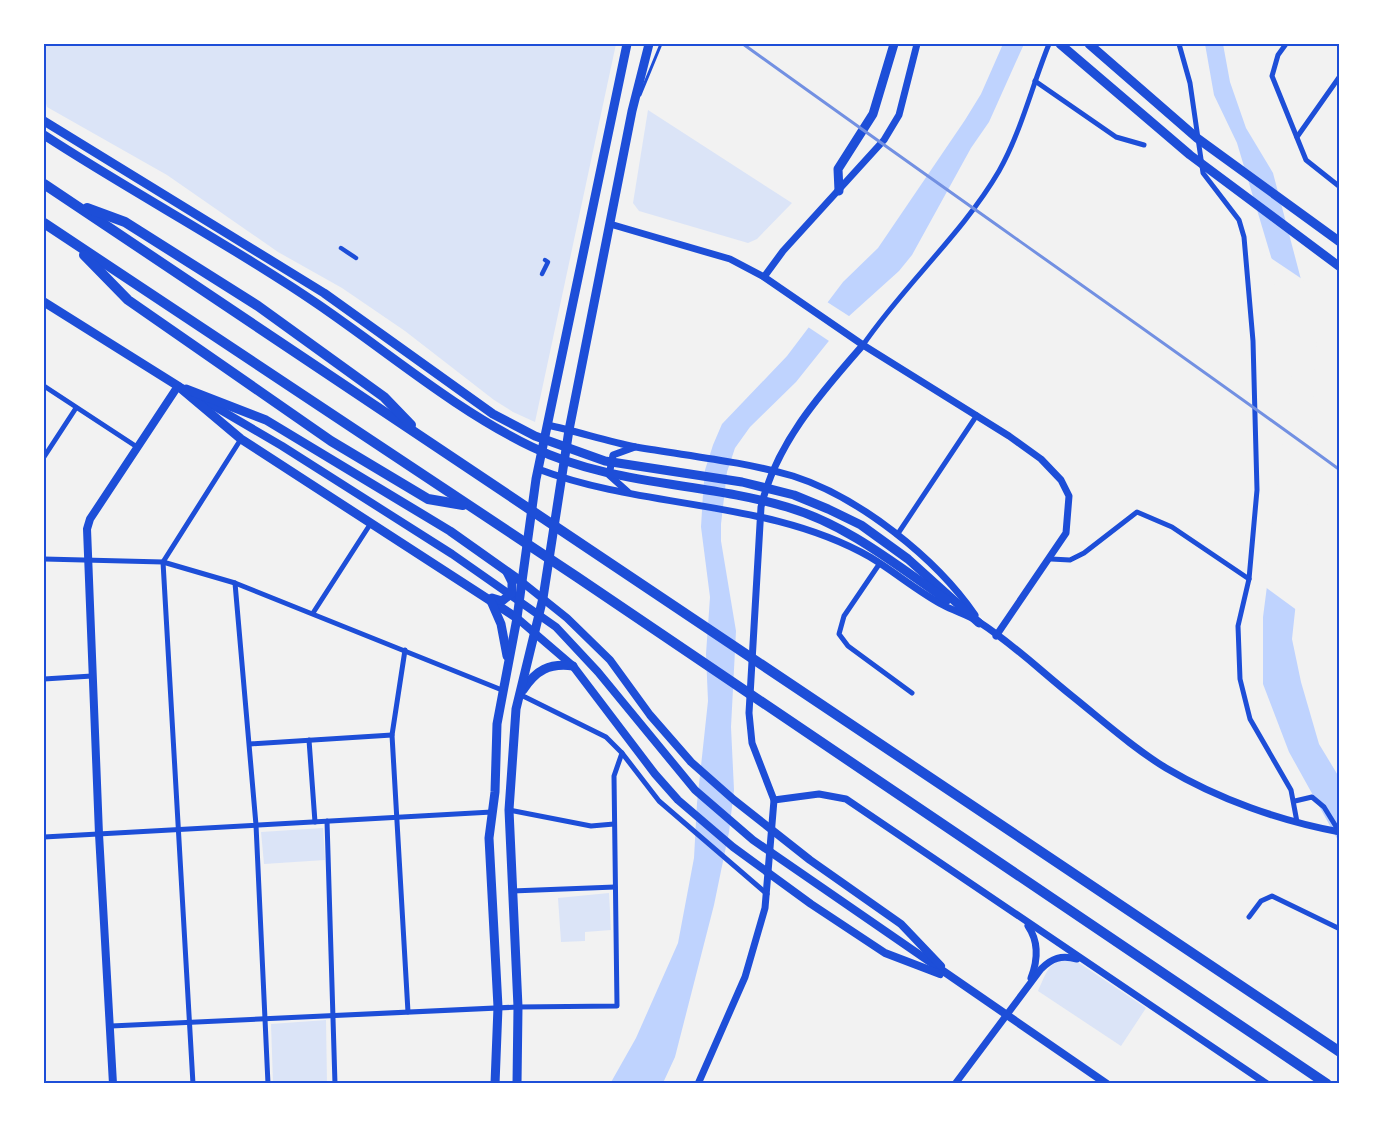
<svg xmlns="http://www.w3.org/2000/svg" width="1383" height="1127" viewBox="0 0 1383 1127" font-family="'Crimson Pro',serif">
<rect width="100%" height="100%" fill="#f2f2f2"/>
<g fill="#dbe4f7">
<path d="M 44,44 L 616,44 L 535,422 L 513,412 L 494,400 L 405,331 L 342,288 L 278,252 L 167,175 L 47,107 L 44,95 Z"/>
<path d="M 648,110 L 792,203 L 757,239 L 748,243 L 639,211 L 633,203 Z"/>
<path d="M 323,828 L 325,860 L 264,864 L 261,832 Z"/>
<path d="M 609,893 L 611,930 L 585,932 L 585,941 L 561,942 L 558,898 Z"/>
<path d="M 1068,959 L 1079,963 L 1146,1008 L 1121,1046 L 1038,991 C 1046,974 1048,961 1068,959 Z"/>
<path d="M 326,1020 L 327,1083 L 273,1083 L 271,1024 Z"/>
</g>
<g fill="#bfd3fe">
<path d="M 1003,44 L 1024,44 L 989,122 L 971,148 L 912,255 L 899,271 L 848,317 L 796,382 L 750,427 L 735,448 L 727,472 L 721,524 L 721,541 L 736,631 L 731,727 L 734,790 L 729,832 L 714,905 L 675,1057 L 663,1083 L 610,1084 L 636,1038 L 678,943 L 694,858 L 697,803 L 708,701 L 706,654 L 710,597 L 701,527 L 703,494 L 705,470 L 713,445 L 722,424 L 787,356 L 843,282 L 878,248 L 965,120 L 981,94 Z"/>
<path d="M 1205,44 L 1223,44 L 1230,82 L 1246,128 L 1273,173 L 1314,329 L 1303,537 L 1292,639 L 1301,682 L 1319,744 L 1339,777 L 1339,842 L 1289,752 L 1263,684 L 1263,617 L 1298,347 L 1237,143 L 1214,95 Z"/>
</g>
<g fill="#f2f2f2">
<path d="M 1265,254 L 1305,281 L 1317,329 L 1306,537 L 1298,611 L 1264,586 L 1295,348 Z"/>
<path d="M 824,300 L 852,318 L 832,343 L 805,325 Z"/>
</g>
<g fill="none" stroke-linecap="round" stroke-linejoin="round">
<path stroke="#1d4ed8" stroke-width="3" d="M 640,95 L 661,44"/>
<g stroke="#1d4ed8" stroke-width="4.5">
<path d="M 341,248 L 356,258"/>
<path d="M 542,274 L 548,262 L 545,260"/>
</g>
<g stroke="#1d4ed8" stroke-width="5">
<path d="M 1179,44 L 1190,83 L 1203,173 L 1239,220 L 1244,237 L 1253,341 L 1257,490 L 1249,579 L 1238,626 L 1240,679 L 1250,719 L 1291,790 L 1297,822"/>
<path d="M 1286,44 L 1278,55 L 1272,76 L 1306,160 L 1340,187"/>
<path d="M 1035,81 L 1116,137 L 1144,145"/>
<path d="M 1297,137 L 1340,76"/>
<path d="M 863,345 C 904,285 963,233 999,171 C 1021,132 1032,86 1049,44"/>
<path d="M 44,386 L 137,447"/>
<path d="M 44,457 L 76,408"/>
<path d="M 897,535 L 977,415"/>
<path d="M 44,559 L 163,562 L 235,583 L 502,690"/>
<path d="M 1051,559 L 1070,560 L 1084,553 L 1137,512 L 1172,527 L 1249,579"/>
<path d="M 880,563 L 844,616 L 839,634 L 848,646 L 912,693"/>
<path d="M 235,583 L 256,825 L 268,1084"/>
<path d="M 313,613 L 371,523"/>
<path d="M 405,650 L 392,735 L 408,1012"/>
<path d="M 44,679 L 92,676"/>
<path d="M 309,740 L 315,822"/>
<path d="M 250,744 L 392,735"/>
<path d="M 622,753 L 659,801 L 767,894"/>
<path d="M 1295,801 L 1312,797 L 1324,807 L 1340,833"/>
<path d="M 509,810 L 591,826 L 614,824"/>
<path d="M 327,821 L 335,1084"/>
<path d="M 44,837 L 492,812"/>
<path d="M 512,891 L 615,887"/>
<path d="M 1249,917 L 1261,901 L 1272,896 L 1340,929"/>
<path d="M 111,1026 L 518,1007 L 617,1006 L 614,776 L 622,753 L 606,737 L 519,694"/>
<path d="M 193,1084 L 163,562 L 241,439"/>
</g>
<g stroke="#1d4ed8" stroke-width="7">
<path d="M 610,224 L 730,259 L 764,277 L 863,345 L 1009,436 L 1041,459 L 1061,480 L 1069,496 L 1066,533 L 996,636"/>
<path d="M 764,277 L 783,251 L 884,140 L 899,115 L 917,44"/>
<path d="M 547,425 C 576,431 606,441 636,447 C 688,456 741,461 793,476 C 859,497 936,558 975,615"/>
<path d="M 538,469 C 646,510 768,499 870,557 C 895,572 917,591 943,605 C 954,611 968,615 979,622 C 1012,643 1042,672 1072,696 C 1102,720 1133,748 1166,768 C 1218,799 1280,821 1340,832"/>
<path d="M 628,492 L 609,475 L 613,455 L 635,447"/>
<path d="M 774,800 L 819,794 L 846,799 L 1267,1084"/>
<path d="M 1028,926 C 1039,942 1038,960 1031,978"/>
<path d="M 698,1084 L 745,977 L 765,908 L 774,800 L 752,743 L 749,713 L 761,507 C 776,443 821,393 863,345"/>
<path d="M 955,1084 L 1041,969 C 1052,958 1061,955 1077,959"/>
</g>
<g stroke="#1d4ed8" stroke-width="8">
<path d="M 195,395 L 282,446 L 452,554 L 556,627 L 598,672 L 695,790 L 753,840 L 1107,1084"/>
<path d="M 522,582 L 567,618 L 610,660 L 650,715 L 691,762 L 734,800 L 810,860 L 901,924 L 941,966"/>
<path d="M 517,618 L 573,666 L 655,774 L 678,800 L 733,847 L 811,904 L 885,953 L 940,974"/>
<path d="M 113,1084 L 99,834 L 87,529 L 90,519 L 178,386 L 184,389"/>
</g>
<g stroke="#1d4ed8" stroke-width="9">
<path d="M 1060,44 L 1190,155 L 1340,267"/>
<path d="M 1089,44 L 1197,138 L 1340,242"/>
<path d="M 839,191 L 838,169 L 873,114 L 894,44"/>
<path d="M 44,302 L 178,386 L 241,439 L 517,618"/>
<path d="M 186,389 L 266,420 L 450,531 L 522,582"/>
<path d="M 492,598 L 502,601 L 512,593 L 512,582 L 507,572"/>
<path d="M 491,601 L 501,624 L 507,656"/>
<path d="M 523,690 C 536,670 549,663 573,666"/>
<path d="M 495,1084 L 498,1007 L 489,838 L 495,792 L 497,724 L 517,618 L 536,479 L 627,44"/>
<path d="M 517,1084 L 518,1007 L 509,810 L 516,709 L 543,598 L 569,430 L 632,111 L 649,44"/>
</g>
<g stroke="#1d4ed8" stroke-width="9">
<path d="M 44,121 L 324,293 L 493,414 L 535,436 L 605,461 L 742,482 L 794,495 L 828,509 L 861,525 L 908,559 L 979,623"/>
<path d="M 44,135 C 133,193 228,243 316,303 C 388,352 454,409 532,447 C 612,486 703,482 787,507 C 848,525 896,565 947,600"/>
</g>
<g stroke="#1d4ed8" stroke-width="10">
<path d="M 44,184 L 1340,1052"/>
<path d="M 87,208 L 125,222 L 258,306 L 384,397 L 411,425"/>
<path d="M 44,223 L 577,577 L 1327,1084"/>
<path d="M 84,255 L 128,300 L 331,441 L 428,499 L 463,505"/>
</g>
<path stroke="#7290e2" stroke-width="3" d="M 743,44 C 941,187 1142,326 1340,470"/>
</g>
<rect width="1383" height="1127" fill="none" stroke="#ffffff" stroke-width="90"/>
<rect x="45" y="45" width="1293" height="1037" fill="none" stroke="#1d4ed8" stroke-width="2"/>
</svg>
